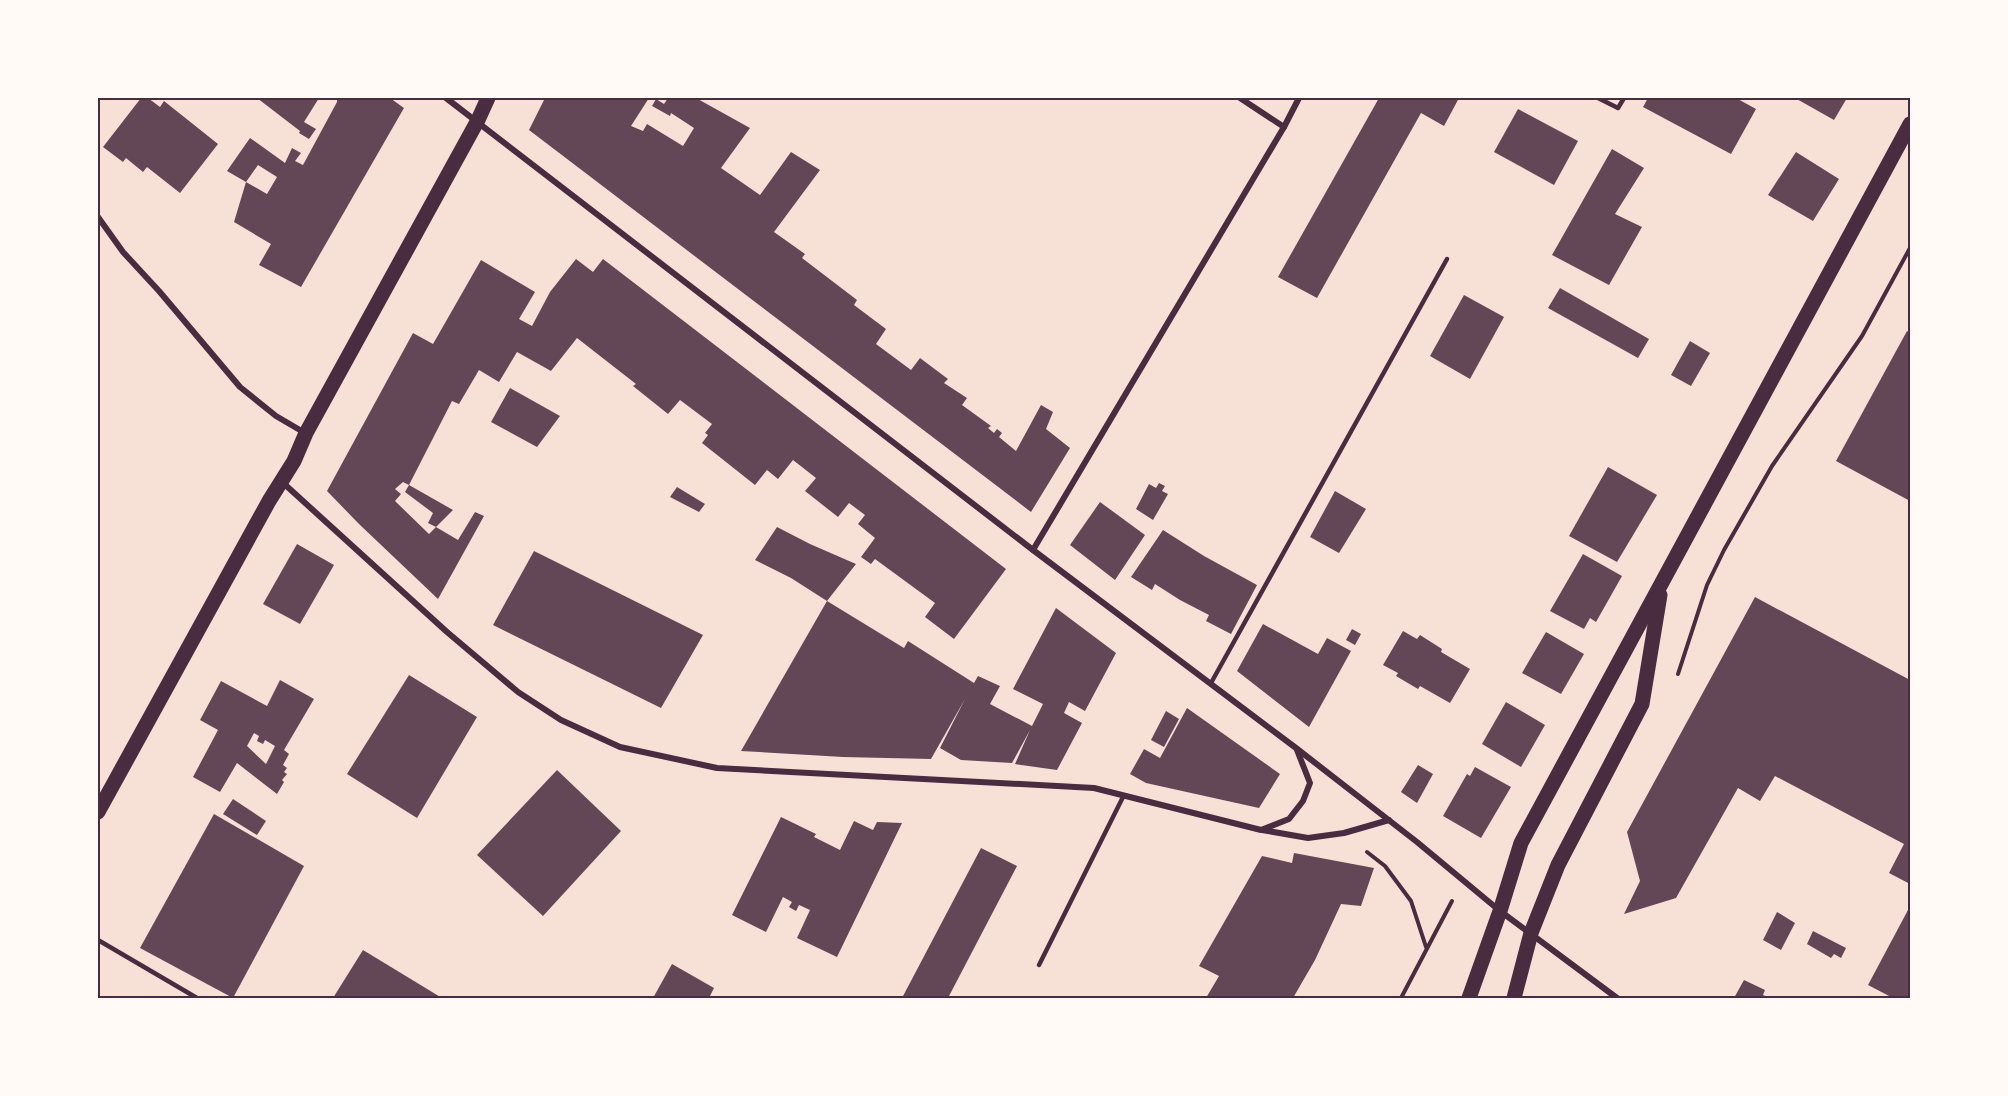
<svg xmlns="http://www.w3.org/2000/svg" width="2008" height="1096" viewBox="0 0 2008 1096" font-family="Commissioner,sans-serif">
<rect width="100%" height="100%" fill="#f7e1d7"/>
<g fill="#644757" fill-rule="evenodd">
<path d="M 141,98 L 148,98 L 160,107 L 164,101 L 218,144 L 180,193 L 147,167 L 143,172 L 126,158 L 123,162 L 103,147 Z"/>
<path d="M 257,98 L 319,98 L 304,122 L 316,129 L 309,139 L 299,133 L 300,131 Z"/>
<path d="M 337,98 L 390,98 L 404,108 L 301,287 L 259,265 L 271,244 L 234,222 L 246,182 L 227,171 L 250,138 L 285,163 L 292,148 L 301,153 L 295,161 L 303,165 L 337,102 ZM 258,165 L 277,177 L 267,194 L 246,182 Z"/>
<path d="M 545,98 L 649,98 L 631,126 L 643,131 L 647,124 L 683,146 L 694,128 L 671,113 L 670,116 L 652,106 L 656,99 L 664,104 L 668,98 L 696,98 L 750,128 L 721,168 L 760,195 L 791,152 L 820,170 L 774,232 L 805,254 L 802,258 L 857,300 L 854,305 L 886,329 L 876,344 L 911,370 L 920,358 L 948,379 L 944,383 L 967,398 L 962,405 L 991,426 L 988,428 L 994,433 L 997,429 L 1002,433 L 999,437 L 1016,451 L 1041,405 L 1053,412 L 1046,429 L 1070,448 L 1031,512 L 529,130 Z"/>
<path d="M 1379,98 L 1459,98 L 1444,126 L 1421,113 L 1317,298 L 1278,277 Z"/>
<path d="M 1648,98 L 1736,98 L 1756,109 L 1731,154 L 1643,107 Z"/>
<path d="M 1795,98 L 1847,98 L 1834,120 Z"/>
<path d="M 1518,109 L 1578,141 L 1554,185 L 1494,152 Z"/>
<path d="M 1612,149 L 1644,168 L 1615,214 L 1642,227 L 1609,285 L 1552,255 Z"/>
<path d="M 1796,152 L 1839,179 L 1813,221 L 1768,195 Z"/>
<path d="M 576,259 L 593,272 L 603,259 L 1006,569 L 954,639 L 925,617 L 935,603 L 875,559 L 871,564 L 861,557 L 875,538 L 858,524 L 865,515 L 849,503 L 838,517 L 805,491 L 816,478 L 793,460 L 778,479 L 767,470 L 755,485 L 702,443 L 708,435 L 705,433 L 712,424 L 680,400 L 668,414 L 633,386 L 636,384 L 577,338 L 551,371 L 517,352 L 499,382 L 479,370 L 459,404 L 452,401 L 409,485 L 403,482 L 395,489 L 401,494 L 395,501 L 429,534 L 436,527 L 458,540 L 475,512 L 484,516 L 438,599 L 359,524 L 327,491 L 413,333 L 433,344 L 481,260 L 535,292 L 519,319 L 532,326 L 550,292 Z"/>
<path d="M 1560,288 L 1649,339 L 1638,358 L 1548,308 Z"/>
<path d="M 1464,295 L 1504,317 L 1470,379 L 1430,356 Z"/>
<path d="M 1907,331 L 1910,333 L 1910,501 L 1836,461 Z"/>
<path d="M 1690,341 L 1710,353 L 1691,386 L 1671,375 Z"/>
<path d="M 510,388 L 560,416 L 537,447 L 491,422 Z"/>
<path d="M 1608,467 L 1657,495 L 1617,562 L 1569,536 Z"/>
<path d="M 1159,483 L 1165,486 L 1162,491 L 1168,494 L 1153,520 L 1136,509 L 1149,484 L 1156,488 Z"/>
<path d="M 409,485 L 453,510 L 436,527 L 428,523 L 433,513 L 405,492 Z"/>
<path d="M 677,487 L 705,504 L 699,512 L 670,497 Z"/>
<path d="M 1335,491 L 1366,509 L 1339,553 L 1310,537 Z"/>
<path d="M 1100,502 L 1145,535 L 1115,580 L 1070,545 Z"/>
<path d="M 777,527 L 810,544 L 856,564 L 827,601 L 791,578 L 755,560 Z"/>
<path d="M 1163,530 L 1204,556 L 1257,585 L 1231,634 L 1206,621 L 1209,615 L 1180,600 L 1155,584 L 1152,590 L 1131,577 Z"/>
<path d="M 297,544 L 334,565 L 300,624 L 263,604 Z"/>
<path d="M 534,551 L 703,635 L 661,708 L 493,625 Z"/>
<path d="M 1583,554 L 1622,576 L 1596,622 L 1590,618 L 1584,629 L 1550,611 Z"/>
<path d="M 1755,597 L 1910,680 L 1910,884 L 1889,873 L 1904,844 L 1775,776 L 1760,801 L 1738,788 L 1676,898 L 1624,914 L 1640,881 L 1627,832 Z"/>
<path d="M 827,601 L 904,648 L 908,641 L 974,683 L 978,676 L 1000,686 L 990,704 L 1032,726 L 1043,704 L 1013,689 L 1056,608 L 1116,653 L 1085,711 L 1069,702 L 1064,713 L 1082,723 L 1057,770 L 1015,764 L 1030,730 L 1012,763 L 961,760 L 940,748 L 965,699 L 931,759 L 843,757 L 741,751 Z"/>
<path d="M 1263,624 L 1318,654 L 1327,638 L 1351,651 L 1309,727 L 1237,671 Z"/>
<path d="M 1352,629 L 1361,634 L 1355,645 L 1346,640 Z"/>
<path d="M 1403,631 L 1417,639 L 1420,635 L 1442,649 L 1441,652 L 1470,669 L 1450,703 L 1420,686 L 1418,689 L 1396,676 L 1398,673 L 1383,665 Z"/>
<path d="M 1546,632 L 1584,654 L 1561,694 L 1522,673 Z"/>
<path d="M 409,675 L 477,717 L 417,818 L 347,774 Z"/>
<path d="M 280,680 L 314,699 L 284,750 L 289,754 L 283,765 L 287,768 L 284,772 L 287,774 L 282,780 L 284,782 L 277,794 L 237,763 L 220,792 L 193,777 L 218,730 L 200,720 L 221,681 L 267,706 ZM 254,733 L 259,736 L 257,741 L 263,744 L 265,740 L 275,746 L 266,764 L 247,746 Z"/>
<path d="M 1506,702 L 1545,725 L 1521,767 L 1482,744 Z"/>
<path d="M 1187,708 L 1280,774 L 1259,808 L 1146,783 L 1130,774 L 1144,749 L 1160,758 Z"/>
<path d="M 1166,711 L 1179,719 L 1164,747 L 1151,740 Z"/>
<path d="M 1418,765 L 1433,774 L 1417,803 L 1401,792 Z"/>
<path d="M 1475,767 L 1511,787 L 1481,838 L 1443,816 L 1467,774 L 1470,776 Z"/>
<path d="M 557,770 L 621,831 L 543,916 L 477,855 Z"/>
<path d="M 233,799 L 266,821 L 257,835 L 223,814 Z"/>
<path d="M 214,814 L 304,866 L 233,998 L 140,948 Z"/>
<path d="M 781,817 L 816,834 L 814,837 L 840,850 L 854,821 L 873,830 L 877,822 L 902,823 L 837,957 L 797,938 L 810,910 L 799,905 L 796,911 L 789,907 L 792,902 L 783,897 L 766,932 L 732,915 Z"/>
<path d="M 981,848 L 1017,866 L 948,998 L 902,998 Z"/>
<path d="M 1294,853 L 1374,868 L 1361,906 L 1341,904 L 1315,960 L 1293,998 L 1206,998 L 1219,976 L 1199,966 L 1262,856 L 1292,863 Z"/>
<path d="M 1908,910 L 1910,911 L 1910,998 L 1893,998 L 1868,985 Z"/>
<path d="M 1777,912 L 1795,923 L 1781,950 L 1763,940 Z"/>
<path d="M 1813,931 L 1846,948 L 1841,958 L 1834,954 L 1831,958 L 1807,944 Z"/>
<path d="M 363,950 L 442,998 L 333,998 Z"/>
<path d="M 672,964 L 714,988 L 709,998 L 653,998 Z"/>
<path d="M 1744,980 L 1765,990 L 1763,995 L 1770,998 L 1734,998 Z"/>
</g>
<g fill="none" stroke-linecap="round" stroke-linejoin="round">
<g stroke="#4a2c40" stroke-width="4">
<path d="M 1678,674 L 1707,585 L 1724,550 L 1772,466 L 1862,336 L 1910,248"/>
<path d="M 1367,852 L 1385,866 L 1411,901 L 1426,947"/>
<path d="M 1401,998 L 1452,901"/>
</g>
<g stroke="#4a2c40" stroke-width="4.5">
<path d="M 1598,98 L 1618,108 L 1624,98"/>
<path d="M 1211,683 L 1447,259"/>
<path d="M 98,940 L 197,998"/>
<path d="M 1039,965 L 1124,795"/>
</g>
<g stroke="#4a2c40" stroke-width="6">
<path d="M 446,98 L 1033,550 L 1296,748 L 1417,842 L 1500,911 L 1617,998"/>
<path d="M 1240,98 L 1284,127"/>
<path d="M 98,217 L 123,252 L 159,291 L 240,387 L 276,416 L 305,433"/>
<path d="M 281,481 L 447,632 L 518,692 L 561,720 L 620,747 L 717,768 L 1094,788 L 1261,830 L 1289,819 L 1303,801 L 1310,783 L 1297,750"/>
<path d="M 1033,550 L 1284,127 L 1299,98"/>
<path d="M 1262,830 L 1308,838 L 1344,833 L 1389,820"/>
</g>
<g stroke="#4a2c40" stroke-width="15">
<path d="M 98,812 L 269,501 L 294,461 L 306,433 L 478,120 L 488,98"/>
<path d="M 1469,998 L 1500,911 L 1521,843 L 1910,124"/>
<path d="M 1514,998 L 1531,933 L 1558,865 L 1642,704 L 1660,595"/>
</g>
</g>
<rect width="2008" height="1096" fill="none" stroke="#fffaf5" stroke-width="198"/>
<rect x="99" y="99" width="1810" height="898" fill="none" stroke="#4a2c40" stroke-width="2"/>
</svg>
